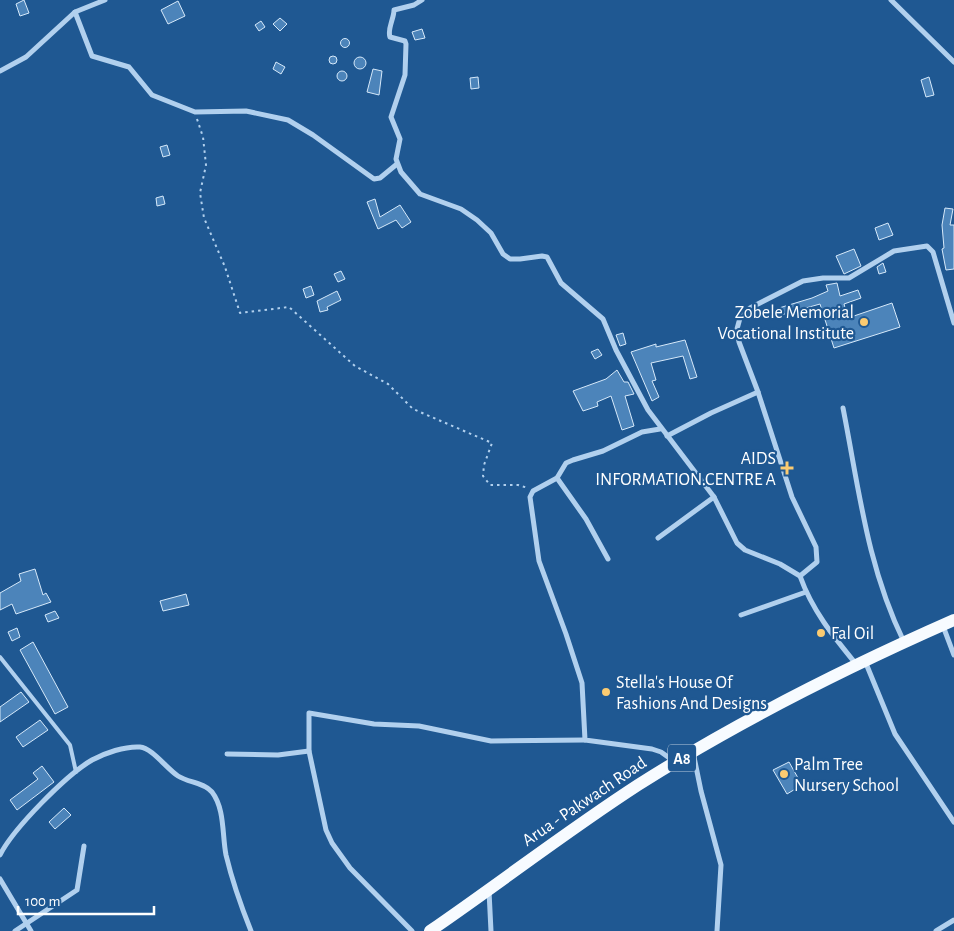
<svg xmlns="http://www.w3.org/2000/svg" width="954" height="931" viewBox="0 0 954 931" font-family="'Alegreya Sans',sans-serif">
<rect width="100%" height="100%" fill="#1f5892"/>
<g fill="#4c84ba" stroke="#d6e9fa">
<path d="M 24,0 L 29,13 L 20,16 L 16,4 Z"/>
<path d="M 178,1 L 185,16 L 168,24 L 161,10 Z"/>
<path d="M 280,18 L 287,24 L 280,31 L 273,24 Z"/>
<path d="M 261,21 L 265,27 L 259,31 L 255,25 Z"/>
<path d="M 422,29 L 425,38 L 415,40 L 412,32 Z"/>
<circle cx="345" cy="43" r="4.5"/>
<circle cx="333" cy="60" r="4"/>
<circle cx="360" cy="63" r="6"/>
<path d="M 276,62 L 285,67 L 281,74 L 273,69 Z"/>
<path d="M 373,69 L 382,71 L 379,95 L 367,92 Z"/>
<circle cx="342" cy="76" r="5"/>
<path d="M 478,77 L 479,88 L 471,89 L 470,78 Z"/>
<path d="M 929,77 L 934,95 L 926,97 L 921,80 Z"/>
<path d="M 167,145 L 170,155 L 163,157 L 160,147 Z"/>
<path d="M 163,196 L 165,204 L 157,206 L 156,198 Z"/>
<path d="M 375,199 L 380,217 L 400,205 L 411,222 L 402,228 L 396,220 L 378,229 L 367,202 Z"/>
<path d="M 945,208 L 953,209 L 950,225 L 954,225 L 954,269 L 946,270 L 942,249 L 944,248 L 942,225 Z"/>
<path d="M 888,223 L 893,235 L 879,240 L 875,228 Z"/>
<path d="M 854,249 L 861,266 L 844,274 L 836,256 Z"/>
<path d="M 883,263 L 886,272 L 879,274 L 877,267 Z"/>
<path d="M 341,271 L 345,279 L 338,282 L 334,274 Z"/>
<path d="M 837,283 L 840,296 L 858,290 L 861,298 L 844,304 L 848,318 L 892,303 L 900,327 L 834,348 L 820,304 L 781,315 L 779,308 L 812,298 L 828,291 L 826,285 Z"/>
<path d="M 311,286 L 314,295 L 306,298 L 303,289 Z"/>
<path d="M 337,291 L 341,300 L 327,307 L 328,310 L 320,312 L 317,301 Z"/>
<path d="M 623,333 L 626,344 L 620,346 L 616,335 Z"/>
<path d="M 685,340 L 697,377 L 690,379 L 683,356 L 651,363 L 656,380 L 652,381 L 659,397 L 652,401 L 631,352 L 656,344 L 656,347 Z"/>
<path d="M 598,349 L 602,355 L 595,359 L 591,352 Z"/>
<path d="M 617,370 L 624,382 L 628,382 L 634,394 L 625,396 L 634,426 L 622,430 L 611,396 L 597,402 L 598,406 L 583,411 L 573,391 L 606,379 Z"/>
<path d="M 35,569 L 43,595 L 46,593 L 51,602 L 16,614 L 12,604 L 0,610 L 0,593 L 21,581 L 19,574 Z"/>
<path d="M 186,594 L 189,605 L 163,611 L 160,601 Z"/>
<path d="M 55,611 L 59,618 L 48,622 L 45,615 Z"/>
<path d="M 17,628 L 20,637 L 12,641 L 8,632 Z"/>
<path d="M 33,642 L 68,707 L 55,714 L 20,650 Z"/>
<path d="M 21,692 L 29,702 L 0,722 L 0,707 Z"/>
<path d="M 40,720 L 48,730 L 23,747 L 16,737 Z"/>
<path d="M 789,762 L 802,785 L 787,794 L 773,770 Z"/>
<path d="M 42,766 L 54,782 L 17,810 L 10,800 L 38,779 L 33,773 Z"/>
<path d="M 64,808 L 71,815 L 55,829 L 49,822 Z"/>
</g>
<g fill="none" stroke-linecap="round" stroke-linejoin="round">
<path stroke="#b1d0ee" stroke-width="2" stroke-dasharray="2.5 4" stroke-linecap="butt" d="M 197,119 L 203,137 L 206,165 L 200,193 L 204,218 L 225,267 L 240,313 L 289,307 L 355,366 L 388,384 L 413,409 L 492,443 L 484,465 L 483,476 L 490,485 L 518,485 L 528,488"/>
<path stroke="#b1d0ee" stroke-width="4" d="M 0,657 L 70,745 L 76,772"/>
<g stroke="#b1d0ee" stroke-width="5">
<path d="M 422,0 L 414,5 L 394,10 C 394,19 387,29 390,37 L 405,41 L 406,44 L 405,75 L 391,117 L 400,139 L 396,159 L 401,172 L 420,194 L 461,209 L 477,220 L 491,233 L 503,254 L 510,259 L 520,259 L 542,256 L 547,257 L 561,283 L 603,319 L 616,350 L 648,410 L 714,497 L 737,543 L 745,550 L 780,564 L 800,576"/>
<path d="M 891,0 L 954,62"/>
<path d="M 75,12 L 92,56 L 129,67 L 152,95 L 195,112 L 246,111 L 288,120 L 313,135 L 374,179 L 380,178 L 397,164"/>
<path d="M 0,71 L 26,57 L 75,12 L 105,0"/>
<path d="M 758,392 L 739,342 L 737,329 L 740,318 L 750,308 L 803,281 L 823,278 L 849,278 L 894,251 L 927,246 L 933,252 L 954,323"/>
<path d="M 843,408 C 859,489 867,566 904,642"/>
<path d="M 660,429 L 642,432 L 603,451 L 573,460 L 566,463 L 557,478 L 533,491 L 530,497 L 539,561 L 566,634 L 582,683 L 585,740 L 652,749 L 661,752 L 675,762"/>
<path d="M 667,436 L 711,413 L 758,392 L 792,497 L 816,547 L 817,562 L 800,576 C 812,610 833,636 856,664"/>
<path d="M 557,478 L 586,519 L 608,559"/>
<path d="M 658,538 L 714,497"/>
<path d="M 741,615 L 806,592"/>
<path d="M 943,626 L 954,655"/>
<path d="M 865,661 L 895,734 L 954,822"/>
<path d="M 693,752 L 701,791 L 721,865 L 717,931"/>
<path d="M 227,754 L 278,755 L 309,751"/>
<path d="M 0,855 C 13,829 66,775 92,760 C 105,753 125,746 140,747 C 152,748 167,769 178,776 C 189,783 203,782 212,792 C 225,809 222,835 226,855 C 232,880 241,906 251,931"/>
<path d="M 0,879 L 31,931"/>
<path d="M 489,891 L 491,931"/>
<path d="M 15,931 L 77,890 L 84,846"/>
<path d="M 412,931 L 350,868 L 332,843 L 326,830 L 309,751 L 309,713 L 374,724 L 419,726 L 491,741 L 585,740"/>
<path d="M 936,931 L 954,920"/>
</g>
<path stroke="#f7fbff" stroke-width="12" d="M 430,931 C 500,883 567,831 638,785 C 739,721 845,668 954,620"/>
</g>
<g fill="#fbcb71" stroke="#1f5892" stroke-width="2">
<circle cx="864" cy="322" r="5"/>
<path d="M784.5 460.5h5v5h5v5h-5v5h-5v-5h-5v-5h5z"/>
<circle cx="821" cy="633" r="5"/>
<circle cx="606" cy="692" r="5"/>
<circle cx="784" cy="774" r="5"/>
</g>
<g text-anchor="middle" stroke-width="4.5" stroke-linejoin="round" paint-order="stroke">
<rect fill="#1f5892" stroke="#bccdde" stroke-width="1" x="668" y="744.5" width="28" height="27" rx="4"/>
<g font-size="16" font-weight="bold" fill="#fff">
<text x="682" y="764">A8</text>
</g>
<g font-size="18" fill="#fff" stroke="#1f5892" text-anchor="start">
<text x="854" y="318" text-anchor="end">Zobele Memorial<tspan x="854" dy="21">Vocational Institute</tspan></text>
<text x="776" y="464" text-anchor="end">AIDS<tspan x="776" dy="21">INFORMATION.CENTRE A</tspan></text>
<text x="831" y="639">Fal Oil</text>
<text x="616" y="688">Stella's House Of<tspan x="616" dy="21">Fashions And Designs</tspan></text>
<text x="794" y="770">Palm Tree<tspan x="794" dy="21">Nursery School</tspan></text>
</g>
<g font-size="18" fill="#fff" stroke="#1f5892">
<text transform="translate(584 801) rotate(-34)" y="6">Arua - Pakwach Road</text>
</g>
</g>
<path d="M18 906v8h136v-8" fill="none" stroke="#ffffff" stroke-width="2.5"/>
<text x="25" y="906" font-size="15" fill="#ffffff" stroke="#1f5892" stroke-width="4" paint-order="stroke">100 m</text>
</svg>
